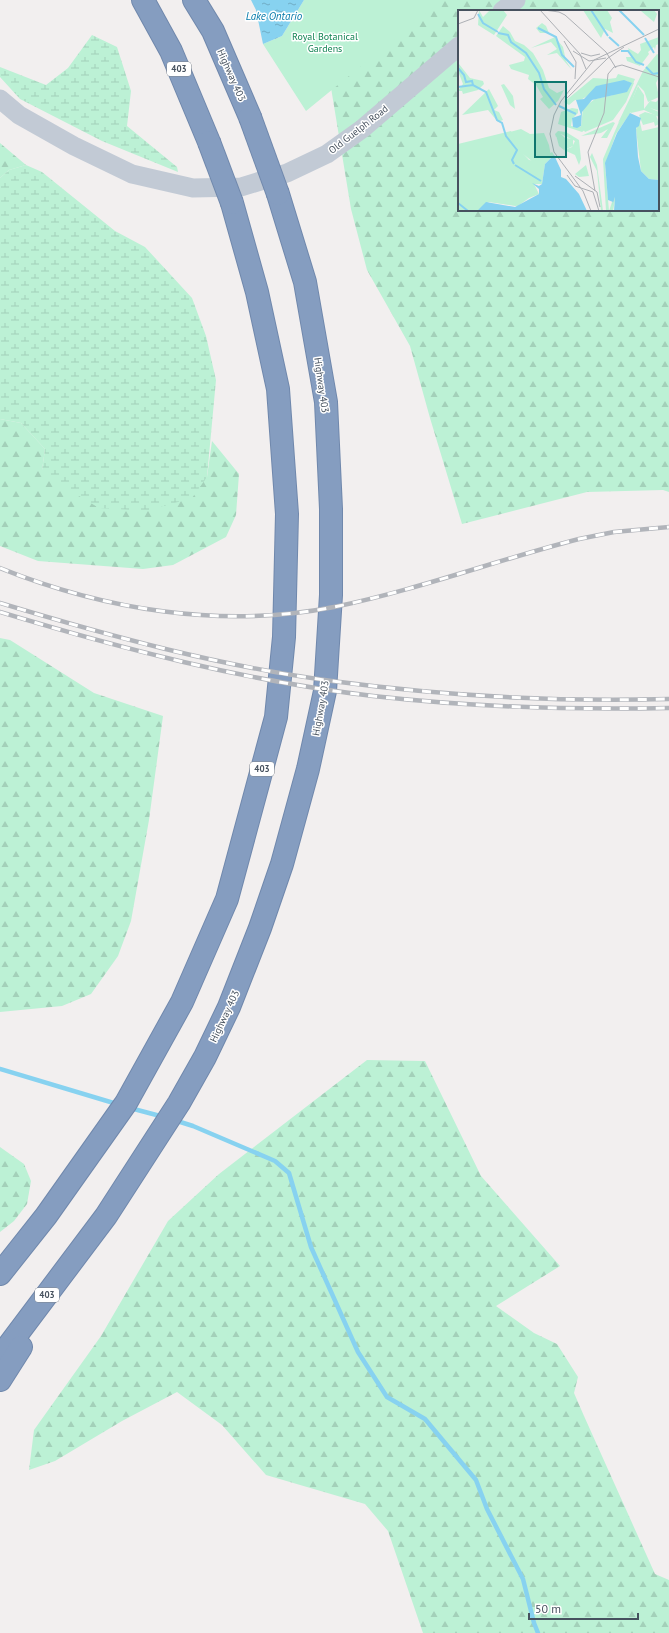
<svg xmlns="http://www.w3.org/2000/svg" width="669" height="1633" viewBox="0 0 669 1633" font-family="'PT Sans',sans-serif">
<defs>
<pattern id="forest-firs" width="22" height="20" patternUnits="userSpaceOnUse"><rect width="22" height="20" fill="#bcf1d5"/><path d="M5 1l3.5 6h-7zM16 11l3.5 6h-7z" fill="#a3d0b9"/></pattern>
<pattern id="wetland-marsh" width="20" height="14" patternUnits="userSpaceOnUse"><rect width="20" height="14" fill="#bcf1d5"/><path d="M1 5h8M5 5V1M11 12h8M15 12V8" fill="none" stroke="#a3d0b9"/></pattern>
<pattern id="water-ripples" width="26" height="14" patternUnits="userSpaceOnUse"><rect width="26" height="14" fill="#87d2f0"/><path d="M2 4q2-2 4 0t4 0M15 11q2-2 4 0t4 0" fill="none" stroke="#70adc6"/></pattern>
</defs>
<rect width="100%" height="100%" fill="#f2efef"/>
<g fill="url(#forest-firs)" fill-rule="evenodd">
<path d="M 341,0 L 669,0 L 669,492 L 663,490 L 587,492 L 462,524 L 430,418 L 410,346 L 367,270 L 351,209 L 320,21 ZM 459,11 L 658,11 L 658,210 L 459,210 Z"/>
<path d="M 0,143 L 26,165 L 9,170 L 0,178 Z"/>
<path d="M 0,419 L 21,423 L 45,449 L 42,470 L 207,477 L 212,441 L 239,474 L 236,515 L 226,537 L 173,565 L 143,569 L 38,561 L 0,546 Z"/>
<path d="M 0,638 L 10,640 L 94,693 L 163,716 L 149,820 L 131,921 L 118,956 L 91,994 L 62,1006 L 0,1012 Z"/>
<path d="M 367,1060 L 425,1061 L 481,1176 L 560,1266 L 496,1306 L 534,1333 L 557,1344 L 578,1377 L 574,1393 L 584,1416 L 655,1574 L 669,1580 L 669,1633 L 423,1633 L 388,1531 L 365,1504 L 266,1475 L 222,1425 L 177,1392 L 122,1421 L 55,1461 L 29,1470 L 34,1430 L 101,1336 L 168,1221 L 219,1174 Z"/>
<path d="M 0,1147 L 24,1164 L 31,1181 L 27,1204 L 14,1221 L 0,1232 Z"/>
</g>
<g fill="url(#wetland-marsh)">
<path d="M 92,35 L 117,47 L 131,91 L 127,126 L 177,167 L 178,172 L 102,141 L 20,99 L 0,77 L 0,67 L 46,85 L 68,68 Z"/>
<path d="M 26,165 L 42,172 L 115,231 L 145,247 L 192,298 L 206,336 L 216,380 L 207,477 L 192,498 L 147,511 L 99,508 L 49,478 L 42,470 L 45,449 L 21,423 L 0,419 L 0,178 L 9,170 Z"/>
</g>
<path fill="#bcf1d5" d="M 304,0 L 442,0 L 306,111 L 263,44 L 282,36 Z"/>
<path fill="url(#water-ripples)" d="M 251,0 L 304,0 L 282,36 L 263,44 L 256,10 Z"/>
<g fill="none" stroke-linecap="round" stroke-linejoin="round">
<g stroke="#87d2f0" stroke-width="4.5">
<path d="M 0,1069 L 117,1104"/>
<path d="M 130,1108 L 164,1117"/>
<path d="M 174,1120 L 193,1126 L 275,1161 L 289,1173 L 311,1247 L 358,1352 L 387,1397 L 425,1419 L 476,1480 L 487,1509 L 523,1579 L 534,1623 L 538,1633"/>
</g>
<g stroke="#7088ac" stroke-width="24">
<g id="motorway">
<path d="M 143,0 L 171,51 L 209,142"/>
<path d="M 194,0 L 213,31 L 250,117"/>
<path d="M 0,1274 L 46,1216 L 126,1103 L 182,1002 L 227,899 L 276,717 L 284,637 L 287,514 L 278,389 L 257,292 L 232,203"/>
<path d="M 0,1357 L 106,1216 L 179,1103 L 205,1057 L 229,1007 L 260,928 L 282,864 L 308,769 L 325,691 L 331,595 L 331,509 L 326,402 L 305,282 L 278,194"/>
<path d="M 0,1380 L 21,1347"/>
</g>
</g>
<g stroke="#c2cad5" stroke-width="19">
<path d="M 502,11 L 516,0"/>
<path d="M 0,99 L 19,115 L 74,146 L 132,174 L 193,188 L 241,187 L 287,173 L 327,154 L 362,129 L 459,46"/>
</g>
<use href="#motorway" stroke="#859dc0" stroke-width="22"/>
<g stroke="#b1b4ba" stroke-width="4.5">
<g id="rail">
<path d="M 0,568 C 105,610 222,629 334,607 C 417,590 497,560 579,539 L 614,532 L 669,527"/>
<path d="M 0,603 C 109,636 219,666 332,681 C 444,696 556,702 669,699"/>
<path d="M 0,612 C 122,649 246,681 373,696 C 471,707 570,710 669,708"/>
</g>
</g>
<use href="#rail" stroke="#fff" stroke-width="3" stroke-dasharray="9" stroke-linecap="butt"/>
<g stroke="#7088ac" stroke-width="24" stroke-linecap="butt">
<g id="motorway-bridge">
<path d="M 250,117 L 278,194"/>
<path d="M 209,142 L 232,203"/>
</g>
</g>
<use href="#motorway-bridge" stroke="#859dc0" stroke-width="22"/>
</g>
<g text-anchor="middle" stroke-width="3" stroke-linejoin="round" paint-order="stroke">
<g fill="#fff" stroke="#7e858e" stroke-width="1">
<rect x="167" y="62" width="24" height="14" rx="3"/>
<rect x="250" y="762" width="24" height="14" rx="3"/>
<rect x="35" y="1288" width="24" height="14" rx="3"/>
</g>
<g font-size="9" font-weight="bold" fill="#46515e">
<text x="179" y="72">403</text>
<text x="262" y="772">403</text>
<text x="47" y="1298">403</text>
</g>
<g font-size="10" fill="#138454" stroke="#fff">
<text x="325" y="40">Royal Botanical<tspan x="325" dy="12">Gardens</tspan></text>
</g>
<g font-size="10" fill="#46515e" stroke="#fff">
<text transform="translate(232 75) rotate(66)" y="4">Highway 403</text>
<text transform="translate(358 129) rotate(-38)" y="4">Old Guelph Road</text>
<text transform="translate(322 385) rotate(82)" y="4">Highway 403</text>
<text transform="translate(320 708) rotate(-80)" y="4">Highway 403</text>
<text transform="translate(224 1016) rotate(-65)" y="4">Highway 403</text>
</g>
<g font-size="11" font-style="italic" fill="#067aaa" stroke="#fff">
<text x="274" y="20">Lake Ontario</text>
</g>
</g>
<g transform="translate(458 10)">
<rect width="201" height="201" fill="#f2efef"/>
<path d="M 21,0 L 25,7 L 32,0 L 45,0 L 49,5 L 36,25 L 20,15 ZM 125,0 L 149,0 L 154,8 L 152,12 L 155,23 L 147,19 L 143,28 ZM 84,13 L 88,16 L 91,23 L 82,23 L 78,18 ZM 45,16 L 52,22 L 57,31 L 66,35 L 75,43 L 85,60 L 91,78 L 99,83 L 106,80 L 100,91 L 91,99 L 82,89 L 85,87 L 78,75 L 70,69 L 71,65 L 53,59 L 51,55 L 66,51 L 67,47 L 38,26 ZM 97,27 L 105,37 L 108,51 L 114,60 L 99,43 L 89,45 L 99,39 L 93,32 L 73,38 ZM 201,27 L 201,34 L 198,35 L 197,40 L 196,37 L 190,42 L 191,44 L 182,56 L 169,51 L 168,47 L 173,47 L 170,38 L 180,44 L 183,40 L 182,34 ZM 1,54 L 12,68 L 25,71 L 26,74 L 20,80 L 5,84 L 4,81 L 0,81 L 5,74 L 0,61 ZM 160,64 L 177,69 L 169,88 L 124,122 L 100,114 L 103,102 L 114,98 L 120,99 L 120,103 L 114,109 L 113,116 L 122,117 L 170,71 L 139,76 L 135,82 L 123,90 L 117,90 L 111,95 L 106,92 L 135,68 L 150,69 L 158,68 ZM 46,74 L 55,86 L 57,99 L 52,95 L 43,75 ZM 31,79 L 40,96 L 36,100 L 41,102 L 45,110 L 40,112 L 30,100 L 4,105 ZM 174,90 L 173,102 L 158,124 L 147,155 L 151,201 L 156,186 L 157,190 L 155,201 L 148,201 L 145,149 L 160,114 ZM 155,112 L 157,113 L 149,128 L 143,128 L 150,119 L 143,123 L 123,126 ZM 63,119 L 72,124 L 86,123 L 91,135 L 93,146 L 85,156 L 84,163 L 79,165 L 77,172 L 64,177 L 66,185 L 80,182 L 80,184 L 68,188 L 58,196 L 27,191 L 13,201 L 0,201 L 0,137 L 4,134 L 7,135 L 9,143 L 2,165 L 8,175 L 16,174 L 21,162 L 26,167 L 26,180 L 34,177 L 35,183 L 40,182 L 45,186 L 49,184 L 55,188 L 60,188 L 55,171 L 47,171 L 42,162 L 46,161 L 49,164 L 59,154 L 68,155 L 71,157 L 80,152 L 75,152 L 65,144 L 59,152 L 49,155 L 40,132 L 43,131 L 51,142 L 51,135 L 44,124 ZM 100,121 L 108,122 L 121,130 L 123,149 L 121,155 L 117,145 L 106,140 L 114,137 L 117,131 L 103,124 L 98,127 L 97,124 ZM 134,143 L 139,155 L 145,201 L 143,201 L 139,161 L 132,147 ZM 128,155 L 131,166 L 121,167 L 117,164 Z" fill="#bcf1d5"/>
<path d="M 180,76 L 186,85 L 186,99 L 192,91 L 198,92 L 201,89 L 201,101 L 192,98 L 201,102 L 201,107 L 186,100 L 173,103 L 173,92 ZM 103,124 L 107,128 L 115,129 L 115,136 L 106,140 L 101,136 L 98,125 Z" fill="#bcf1d5"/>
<path d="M 196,0 L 199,4 L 196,12 L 183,1 ZM 182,112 L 184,121 L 201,117 L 201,170 L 191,169 L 183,161 L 178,119 Z" fill="#bcf1d5"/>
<path d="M 199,44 L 201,45 L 201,67 L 198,73 L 201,87 L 190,92 L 186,81 L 180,75 L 173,93 L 173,101 L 160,113 L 185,61 ZM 173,72 L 176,73 L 168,92 L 155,110 L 127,122 L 123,116 L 125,98 L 137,89 L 169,82 ZM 187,102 L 198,105 L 201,114 L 197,116 L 196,112 L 185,115 L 181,105 ZM 53,121 L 61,139 L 71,150 L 80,151 L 94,142 L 96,145 L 87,154 L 84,174 L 76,174 L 81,184 L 71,188 L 60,196 L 31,192 L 19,201 L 0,201 L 0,134 Z" fill="#bcf1d5"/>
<path d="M 166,70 L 174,73 L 169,82 L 134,90 L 124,102 L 123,116 L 119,118 L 115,117 L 114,108 L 123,105 L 118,90 L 126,89 L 138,76 ZM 172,103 L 183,108 L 181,116 L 178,118 L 180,147 L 183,161 L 191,169 L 201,170 L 200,201 L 156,201 L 157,187 L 154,196 L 155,192 L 150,190 L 147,153 L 159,123 ZM 96,145 L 103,160 L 103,167 L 108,169 L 121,184 L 129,201 L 19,201 L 28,192 L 57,197 L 81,184 L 81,179 L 74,173 L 81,176 L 84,174 L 87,154 Z" fill="#87d2f0"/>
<path fill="none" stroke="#87d2f0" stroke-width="2" d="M 133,0 L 150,26M 161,0 L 186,25M 20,4 L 25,13 L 40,22M 80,18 L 98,27 L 104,45 L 116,57M 40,23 L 50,25 L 53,32 L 68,43 L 81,63 L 86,79 L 98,95M 151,27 L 161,36M 187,28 L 196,43M 163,41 L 170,41 L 178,52 L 186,55M 188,57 L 195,64 L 201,63M 0,58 L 6,65 L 8,72 L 14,71 L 15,75M 0,77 L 15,75 L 28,82 L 39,110 L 44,113 L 48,126 L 59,140 L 54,150 L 56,154M 101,96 L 118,104M 57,155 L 83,171M 0,193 L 10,201"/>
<path fill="none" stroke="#adb0b5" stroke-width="1" d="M 82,0 L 122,44 L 128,59M 86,0 L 101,2 L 107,5 L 148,42 L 158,58M 0,14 L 16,8 L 20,0M 106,31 L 118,52 L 117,69M 115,41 L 131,51 L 148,48M 123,43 L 133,46 L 142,44M 108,89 L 150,48 L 166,37M 109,165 L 117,176 L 135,182 L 141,201M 117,166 L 139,182 L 142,197M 137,181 L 130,142 L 146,103 L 150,64 L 156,57 L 164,55 L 201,67M 133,201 L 125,181 L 96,142 L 92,124 L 96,105 L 103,91 L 136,50 L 201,19"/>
<path fill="#0f766e" fill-opacity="0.15" stroke="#0f766e" stroke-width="2" d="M 77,72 L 108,72 L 108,147 L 77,147 Z"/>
<rect width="201" height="201" fill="none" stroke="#46515e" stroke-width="2"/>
</g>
<path d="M529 1613v6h109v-6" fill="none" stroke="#46515e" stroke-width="2"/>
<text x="535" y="1613" font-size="12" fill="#46515e" stroke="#ffffff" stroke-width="3" paint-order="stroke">50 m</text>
</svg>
